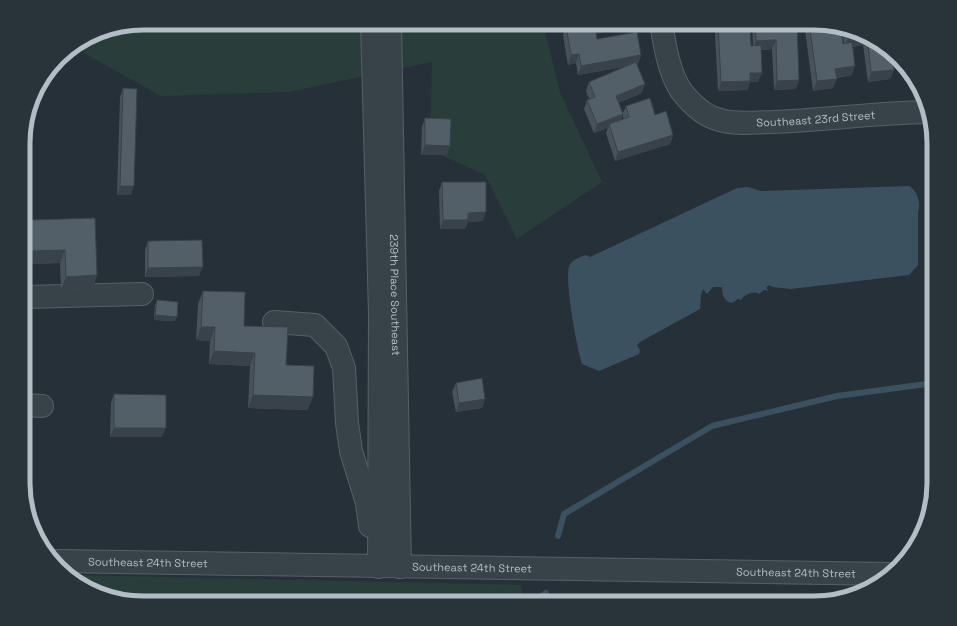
<svg xmlns="http://www.w3.org/2000/svg" width="957" height="626" viewBox="0 0 957 626" font-family="'Space Grotesk',sans-serif">
<rect width="100%" height="100%" fill="#253039"/>
<g fill="#293e3b">
<path d="M 143,23 L 543,23 L 560,92 L 602,182 L 517,239 L 485,175 L 430,150 L 432,62 L 289,92 L 161,96 L 84,53 L 78,44 L 97,32 Z"/>
<path d="M 75,575 L 521,585 L 524,603 L 143,603 C 118,599 89,596 71,577 Z"/>
</g>
<path fill="#3c5160" d="M 909,186 C 918,191 921,204 918,212 L 918,265 L 909,275 L 791,289 L 773,287 L 769,285 L 766,288 L 769,291 L 764,290 L 759,294 C 753,290 744,295 741,300 L 738,299 L 732,303 C 724,302 722,294 722,287 L 713,287 L 707,294 L 703,289 L 701,295 L 700,309 L 640,342 L 637,345 L 640,350 L 639,354 L 599,371 L 582,364 C 577,348 563,276 570,264 C 573,260 581,256 586,255 L 590,257 L 737,188 L 748,187 L 761,191 Z"/>
<g fill="none" stroke-linecap="round" stroke-linejoin="round">
<g stroke="#3c5160" stroke-width="6">
<path d="M 558,536 L 564,514 L 712,426 L 837,396 L 934,383"/>
<path d="M 533,603 L 546,593"/>
</g>
<g stroke="#566067" stroke-width="24">
<g id="minor">
<path d="M 372,23 L 380,314 L 379,567"/>
<path id="s1" d="M 390,23 L 400,567"/>
<path id="s2" d="M 661,23 C 665,47 670,82 688,99 C 697,109 707,117 720,120 C 736,125 756,122 772,122 C 824,120 875,113 927,112"/>
<path d="M 24,297 L 142,294"/>
<path d="M 274,322 L 315,325 L 336,346 L 344,368 L 347,423 L 351,451 L 367,503 L 370,526"/>
<path d="M 24,405 L 42,406"/>
<path id="s3" d="M 56,561 L 888,574"/>
</g>
</g>
<use href="#minor" stroke="#384249" stroke-width="22"/>
</g>
<g fill="#47525a">
<path d="M 570,23 L 624,23 L 622,29 L 596,33 L 597,39 L 641,55 L 638,64 L 637,64 L 642,93 L 618,103 L 620,120 L 624,119 L 622,115 L 626,106 L 655,115 L 673,135 L 670,144 L 615,161 L 606,133 L 608,128 L 594,133 L 584,109 L 587,100 L 589,99 L 586,91 L 589,82 L 629,66 L 578,75 L 576,63 L 568,65 L 563,35 L 566,26 L 571,25 Z"/>
<path d="M 752,23 L 797,23 L 796,89 L 774,90 L 772,49 L 761,50 L 758,82 L 750,82 L 747,90 L 718,91 L 715,34 L 718,25 L 751,46 L 753,46 Z"/>
<path d="M 808,23 L 814,23 L 843,44 L 844,44 L 842,28 L 852,29 L 881,43 L 894,70 L 890,79 L 868,82 L 863,45 L 853,47 L 852,75 L 837,78 L 833,88 L 813,91 L 805,30 Z"/>
<path d="M 904,69 L 916,81 L 904,81 Z"/>
<path d="M 123,88 L 131,195 L 117,195 L 120,97 Z"/>
<path d="M 425,118 L 447,155 L 421,155 L 422,127 Z"/>
<path d="M 442,182 L 483,221 L 468,222 L 465,229 L 440,229 L 439,191 Z"/>
<path d="M 30,220 L 97,275 L 92,289 L 61,290 L 60,263 L 26,264 L 25,233 Z"/>
<path d="M 148,241 L 199,276 L 145,277 L 145,250 Z"/>
<path d="M 203,291 L 244,326 L 286,365 L 308,410 L 248,408 L 250,366 L 209,364 L 210,341 L 196,340 L 198,304 Z"/>
<path d="M 157,300 L 175,321 L 154,320 L 155,305 Z"/>
<path d="M 456,383 L 485,399 L 482,408 L 456,412 L 452,392 Z"/>
<path d="M 114,394 L 162,437 L 110,437 L 111,403 Z"/>
</g>
<g fill="#39424a">
<path d="M 573,23 L 594,23 L 571,28 Z"/>
<path d="M 607,23 L 624,23 L 622,29 L 596,34 L 599,24 Z"/>
<path d="M 867,36 L 863,45 L 844,48 L 848,38 Z"/>
<path d="M 776,40 L 772,49 L 753,50 L 756,41 Z"/>
<path d="M 579,54 L 576,63 L 568,65 L 571,55 Z"/>
<path d="M 641,55 L 638,64 L 578,75 L 581,66 Z"/>
<path d="M 855,66 L 852,75 L 832,78 L 835,69 Z"/>
<path d="M 894,70 L 890,79 L 868,82 L 871,72 Z"/>
<path d="M 908,72 L 916,81 L 904,81 Z"/>
<path d="M 750,73 L 762,73 L 758,82 L 750,82 L 747,90 L 718,91 L 721,82 Z"/>
<path d="M 837,79 L 833,88 L 813,91 L 817,81 Z"/>
<path d="M 799,80 L 796,89 L 774,90 L 777,81 Z"/>
<path d="M 645,84 L 642,93 L 612,105 L 616,96 Z"/>
<path d="M 623,114 L 620,123 L 609,124 L 608,128 L 594,133 L 597,124 Z"/>
<path d="M 673,135 L 670,144 L 615,161 L 618,152 Z"/>
<path d="M 425,145 L 450,146 L 447,155 L 421,155 Z"/>
<path d="M 120,186 L 134,186 L 131,195 L 117,195 Z"/>
<path d="M 486,212 L 483,221 L 468,222 L 465,229 L 440,229 L 443,220 L 468,213 Z"/>
<path d="M 65,250 L 60,263 L 26,264 L 31,251 Z"/>
<path d="M 203,267 L 199,276 L 145,277 L 148,268 Z"/>
<path d="M 97,275 L 92,289 L 61,290 L 66,277 Z"/>
<path d="M 155,315 L 177,317 L 175,321 L 154,320 Z"/>
<path d="M 201,327 L 215,327 L 210,341 L 196,340 Z"/>
<path d="M 214,351 L 255,353 L 250,366 L 209,364 Z"/>
<path d="M 253,395 L 313,397 L 308,410 L 248,408 Z"/>
<path d="M 485,399 L 482,408 L 456,412 L 459,403 Z"/>
<path d="M 114,428 L 166,428 L 162,437 L 110,437 Z"/>
</g>
<g fill="#525f69" stroke="#39424a">
<path d="M 585,23 L 594,23 L 597,39 L 637,32 L 641,55 L 581,66 L 579,54 L 571,55 L 566,26 Z"/>
<path d="M 599,23 L 607,23 L 599,24 Z"/>
<path d="M 755,23 L 797,23 L 799,80 L 777,81 L 776,40 L 756,41 Z"/>
<path d="M 809,23 L 814,23 L 841,27 L 843,44 L 852,42 L 855,66 L 835,69 L 837,79 L 817,81 Z"/>
<path d="M 750,24 L 751,46 L 761,45 L 762,73 L 750,73 L 750,81 L 721,82 L 718,25 Z"/>
<path d="M 847,28 L 852,29 L 866,36 L 848,38 Z"/>
<path d="M 867,36 L 881,43 L 892,55 L 894,70 L 871,72 Z"/>
<path d="M 636,62 L 645,84 L 616,96 L 623,114 L 597,124 L 587,100 L 595,97 L 589,82 Z"/>
<path d="M 123,88 L 137,89 L 134,186 L 120,186 Z"/>
<path d="M 650,98 L 655,115 L 666,111 L 673,135 L 618,152 L 609,124 L 629,117 L 626,106 Z"/>
<path d="M 425,118 L 451,119 L 450,146 L 425,145 Z"/>
<path d="M 442,182 L 486,182 L 486,212 L 468,213 L 468,220 L 443,220 Z"/>
<path d="M 95,218 L 97,275 L 66,277 L 65,250 L 31,251 L 30,220 Z"/>
<path d="M 202,240 L 203,267 L 148,268 L 148,241 Z"/>
<path d="M 203,291 L 245,292 L 244,326 L 288,327 L 286,365 L 314,366 L 313,397 L 253,395 L 255,353 L 214,351 L 215,327 L 201,327 Z"/>
<path d="M 157,300 L 178,302 L 177,317 L 155,315 Z"/>
<path d="M 482,378 L 485,399 L 459,403 L 456,383 Z"/>
<path d="M 114,394 L 166,395 L 166,428 L 114,428 Z"/>
</g>
<g text-anchor="middle" stroke-width="3.5" stroke-linejoin="round" paint-order="stroke">
<g font-size="11" fill="#b3bdc5" stroke="#1d272e">
<text dy="4" stroke="none"><textPath href="#s2" startOffset="217">Southeast 23rd Street</textPath></text>
<text dy="4" stroke="none"><textPath href="#s1" startOffset="272">239th Place Southeast</textPath></text>
<text dy="4" stroke="none"><textPath href="#s3" startOffset="92">Southeast 24th Street</textPath></text>
<text dy="4" stroke="none"><textPath href="#s3" startOffset="416">Southeast 24th Street</textPath></text>
<text dy="4" stroke="none"><textPath href="#s3" startOffset="740">Southeast 24th Street</textPath></text>
</g>
</g>
<path d="M0 0H957V626H0ZM143 30H814A113 113 0 0 1 927 143V483A113 113 0 0 1 814 596H143A113 113 0 0 1 30 483V143A113 113 0 0 1 143 30Z" fill="#29333a" fill-rule="evenodd"/>
<path fill="none" stroke="#b3bdc5" stroke-width="5" d="M143 30H814A113 113 0 0 1 927 143V483A113 113 0 0 1 814 596H143A113 113 0 0 1 30 483V143A113 113 0 0 1 143 30Z"/>
</svg>
